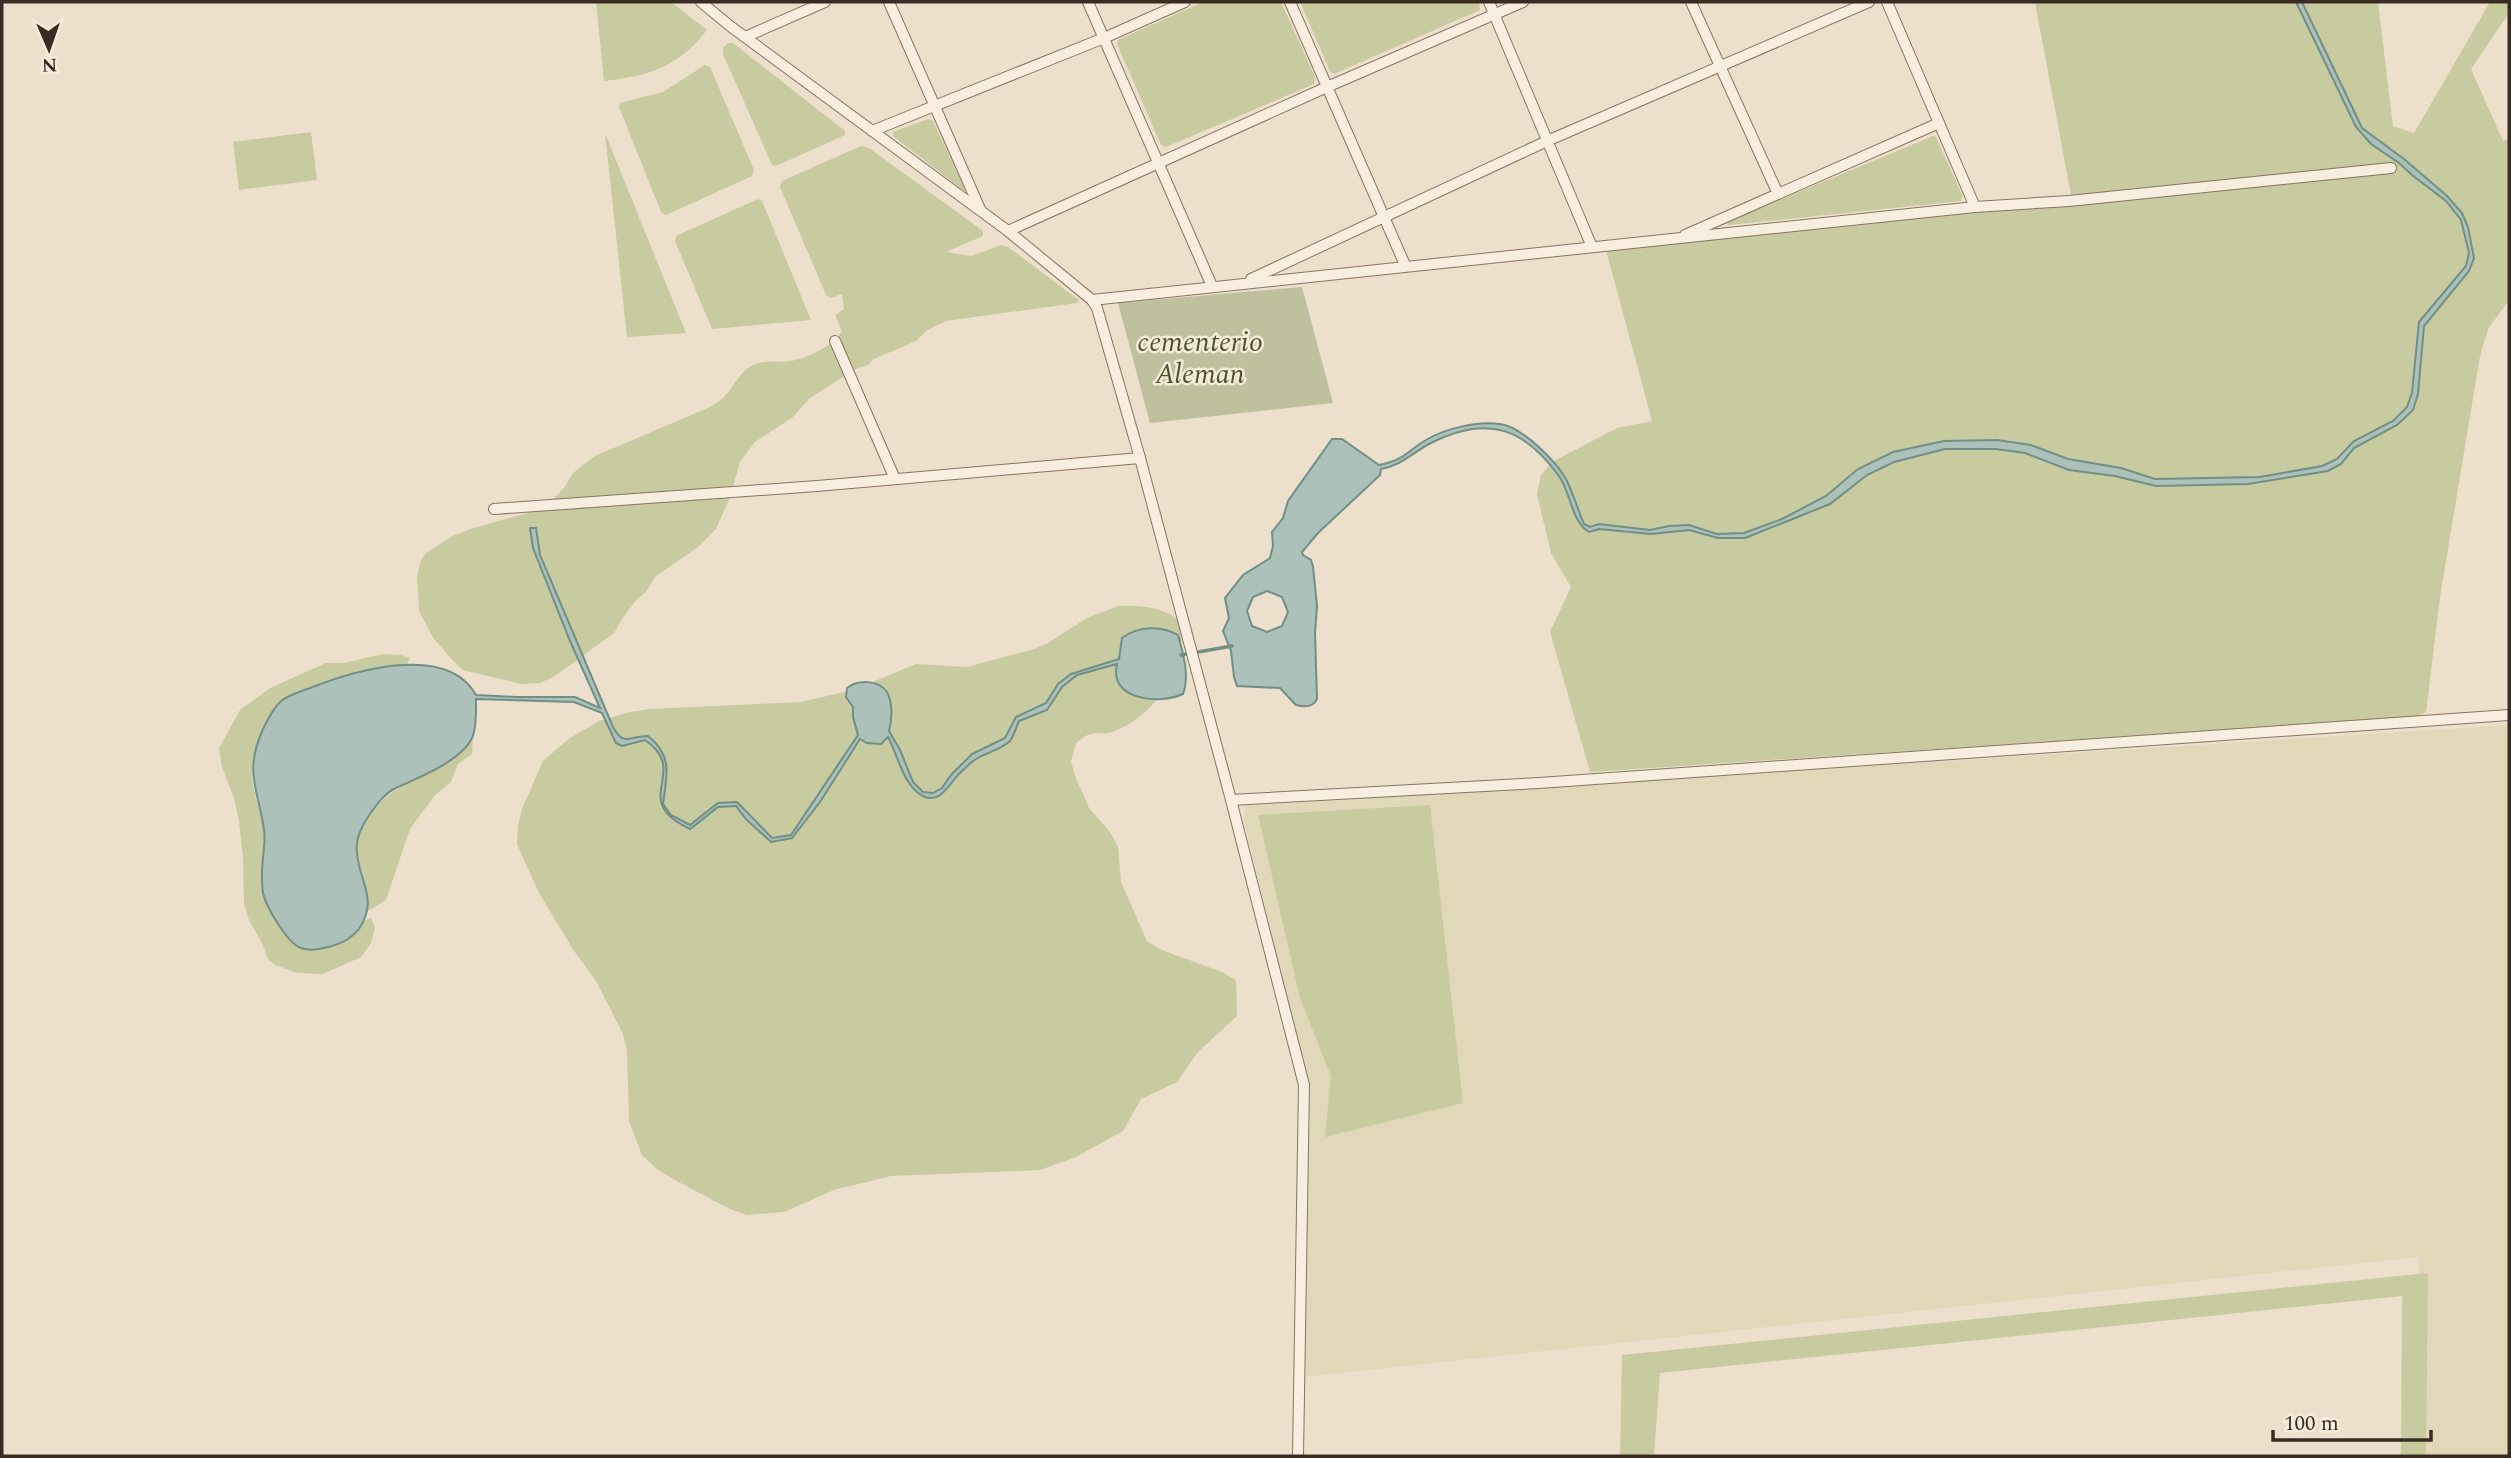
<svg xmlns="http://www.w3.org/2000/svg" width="2511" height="1458" viewBox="0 0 2511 1458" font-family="Spectral,serif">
<rect width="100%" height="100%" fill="#ece0cc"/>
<path fill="#e1d8ba" d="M 2509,725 L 2509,1456 L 2411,1456 L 2419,1257 L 1304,1377 L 1308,1084 L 1243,817 L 1247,806 Z"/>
<g fill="#c8caa0">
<path d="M 596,2 L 671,2 L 707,30 C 679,67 648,76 604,81 Z"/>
<path d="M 1203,2 L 1281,2 L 1315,77 L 1314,84 L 1166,147 L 1161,145 L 1117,44 L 1118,40 Z"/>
<path d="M 1300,2 L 1479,2 L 1480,10 L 1334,74 L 1330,71 Z"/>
<path d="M 2035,2 L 2378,2 L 2393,126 L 2414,133 L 2490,2 L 2509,2 L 2509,13 L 2471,69 L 2503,141 L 2509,139 L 2509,300 L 2488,329 L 2480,356 L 2440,597 L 2426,712 L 2415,717 L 1590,772 L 1550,632 L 1571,587 L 1551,553 L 1537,494 L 1541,475 L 1552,462 L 1617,428 L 1652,421 L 1606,250 L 2347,175 L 2071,195 Z"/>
<path d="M 728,43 L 733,43 L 845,131 L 845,135 L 776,166 L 772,165 L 723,54 L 723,48 Z"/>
<path d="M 705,65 L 710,67 L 754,170 L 752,176 L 666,215 L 661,212 L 619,107 L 620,103 L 663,92 Z"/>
<path d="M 928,119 L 933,121 L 965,189 L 964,191 L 893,136 L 893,132 Z"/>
<path d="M 311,132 L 317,180 L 239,190 L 233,142 Z"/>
<path d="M 605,133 L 686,333 L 627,337 Z"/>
<path d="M 1933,136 L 1936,137 L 1962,195 L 1961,201 L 1729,225 L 1725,223 Z"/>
<path d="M 861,146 L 869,148 L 983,231 L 983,236 L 946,252 L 971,256 L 1001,245 L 1008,247 L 1079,300 L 1077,303 L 946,321 L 927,330 L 916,341 L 874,359 L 868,365 L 858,368 L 827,387 L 810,398 L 793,417 L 755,442 L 740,462 L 730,497 L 716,529 L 698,547 L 656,576 L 646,592 L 638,598 L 624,616 L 614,633 L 555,676 L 540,683 L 521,684 L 463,670 L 457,665 L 434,639 L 419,611 L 417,577 L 421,560 L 427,552 L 453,536 L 470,529 L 543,509 L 564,488 L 573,473 L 595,456 L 710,407 C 715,404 720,401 724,397 C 734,387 739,372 753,365 C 765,359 779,363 791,361 C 807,358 834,346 842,331 L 835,315 L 844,309 L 842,294 L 831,298 L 826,295 L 780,187 L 782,181 Z"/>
<path d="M 758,199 L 762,201 L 811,320 L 712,329 L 675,241 L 676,236 Z"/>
<path d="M 1118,606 C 1143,605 1161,607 1181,621 C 1188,667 1155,717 1112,732 C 1105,735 1097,732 1090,734 C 1085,736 1080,740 1076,743 L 1071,761 L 1075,776 L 1089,808 L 1110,832 L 1118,847 L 1121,882 L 1147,941 L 1162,950 L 1222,972 L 1236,980 L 1237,1016 L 1198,1052 L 1177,1082 L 1141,1099 L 1123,1131 L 1076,1157 L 1040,1170 L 891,1176 L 834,1190 L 784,1212 L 747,1215 L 730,1209 L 675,1180 L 658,1170 L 642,1155 L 629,1121 L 627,1050 L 622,1032 L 596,981 L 574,951 L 539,893 L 517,844 L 518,825 L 522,809 L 543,761 L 570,738 L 599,721 L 630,712 L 649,709 L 801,702 L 853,690 L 916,664 L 967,667 L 1034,649 L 1048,643 L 1087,618 Z"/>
<path d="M 382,654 L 401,655 L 410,658 L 407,665 C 370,666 335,676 300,692 C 294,695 286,697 281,701 C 267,712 251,756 252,773 C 252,793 262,811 264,830 C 265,843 261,855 262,867 C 266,900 281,959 325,948 C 342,943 355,937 362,921 L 371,918 L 375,927 L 371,943 L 361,957 L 323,974 L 297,973 L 275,965 L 268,959 L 262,943 L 249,920 L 244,904 L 243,857 L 239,821 L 234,798 L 222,767 L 219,748 L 240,710 L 270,688 L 326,663 L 345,663 Z"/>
<path d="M 473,739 L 472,754 L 458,764 L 451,782 L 435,795 L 410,829 L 386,900 L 366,912 C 372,886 352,864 358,839 C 373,782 439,779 473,739 Z"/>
<path d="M 1430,805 L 1463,1103 L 1325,1137 L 1331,1076 L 1300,998 L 1258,815 Z"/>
<path d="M 2428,1273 L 2426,1456 L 2401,1456 L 2402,1296 L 1660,1373 L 1654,1456 L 1620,1456 L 1622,1355 Z"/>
</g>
<path fill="#bec09e" d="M 1302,287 L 1333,403 L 1150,423 L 1118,303 Z"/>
<g fill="#abc1b9" stroke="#728f86" stroke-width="2" fill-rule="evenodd">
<path d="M 2296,2 L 2302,2 L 2362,128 L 2404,159 L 2447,196 L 2462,213 L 2468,227 L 2474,258 L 2469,271 L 2424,326 L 2418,394 L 2413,410 L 2397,425 L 2354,448 L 2341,464 L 2328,471 L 2248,484 L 2156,486 L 2115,476 L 2069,470 L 2025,453 L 1996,449 L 1945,449 L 1894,462 L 1867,475 L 1830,504 L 1745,538 L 1718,538 L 1689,530 L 1651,534 L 1599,529 L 1589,532 C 1571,521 1571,493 1559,476 C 1524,428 1488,415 1433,442 C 1414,451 1403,465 1381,469 L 1380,475 L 1318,533 L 1302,552 L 1303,555 L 1311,560 L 1313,567 L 1317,606 L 1315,633 L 1317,699 C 1313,708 1304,707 1296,705 L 1280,688 L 1237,686 L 1234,677 L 1231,651 L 1223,631 L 1229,618 L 1225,598 L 1243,575 L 1270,558 L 1273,546 L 1272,532 L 1283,518 L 1288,501 L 1332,439 L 1342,439 L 1379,465 C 1405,460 1407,451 1426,440 C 1446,428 1478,421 1500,424 C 1522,427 1555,460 1566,479 C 1573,493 1578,510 1584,524 L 1590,527 L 1599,524 L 1650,530 L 1669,526 L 1689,525 L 1717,534 L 1744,533 L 1782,519 L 1826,496 L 1858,469 L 1893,452 L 1944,441 L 1997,440 L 2031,445 L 2068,459 L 2121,468 L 2155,479 L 2260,477 L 2322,466 L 2337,459 L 2354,441 L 2393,421 L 2407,407 L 2412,393 L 2419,322 L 2466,266 L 2469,253 L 2461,220 L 2446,201 L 2412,175 L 2399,163 L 2371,144 L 2356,127 ZM 1267,591 L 1282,597 L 1288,612 L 1282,626 L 1267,632 L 1252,626 L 1247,611 L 1253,597 Z"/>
<path d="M 530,528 L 536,528 L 540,555 L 613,727 C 624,747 628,736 648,736 C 673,756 667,774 663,804 L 671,815 L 690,825 L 718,803 L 737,802 L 772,838 L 791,835 L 858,735 L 853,717 L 853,707 L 846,697 L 847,688 C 857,680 878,679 887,692 C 893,703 892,720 889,731 L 900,750 L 913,782 L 923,792 L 933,793 L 942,788 L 951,775 L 972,754 L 1005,738 L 1016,717 L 1046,703 L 1058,684 L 1071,674 L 1119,659 L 1122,638 C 1138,626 1161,625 1178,635 C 1183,653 1190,676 1183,694 C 1159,705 1108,700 1117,664 L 1077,675 L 1062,687 L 1047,710 L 1019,721 C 1016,727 1014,736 1010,741 C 1002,749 986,753 976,759 C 970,763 965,768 960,773 C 949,783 941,805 923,796 C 903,786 898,755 888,737 L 881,744 L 867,743 L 860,739 L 820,802 L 792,838 L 771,842 L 746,819 L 736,806 L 718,807 L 690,829 C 627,800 692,772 645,740 L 622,746 L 616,743 L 602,713 L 574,702 L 476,699 C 476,710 477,731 471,740 C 459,762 417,778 396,788 C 385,793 377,804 370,814 C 362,825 355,839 357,853 C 359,882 379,899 359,929 C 352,938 343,943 332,946 C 323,948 311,952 301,948 C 288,944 266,907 263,893 C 262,887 262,879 262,872 C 262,858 266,844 264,830 C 258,787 243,772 264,727 C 268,719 274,707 281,701 C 289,695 301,691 310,688 C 353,671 447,642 476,695 L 516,697 L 575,697 L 600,708 L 570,641 L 533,548 Z"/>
</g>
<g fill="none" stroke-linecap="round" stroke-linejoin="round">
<path stroke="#728f86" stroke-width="3.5" d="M 1181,655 L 1232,646"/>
<g stroke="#887361" stroke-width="12">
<g id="street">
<path d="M 701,2 L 730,26 L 1008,231 L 1092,300 L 1097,308 L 1140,458 L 1231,800 L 1304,1085 L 1298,1456"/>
<path d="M 889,2 L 980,209"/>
<path d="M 1088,2 L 1212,286"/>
<path d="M 1290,2 L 1405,265"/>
<path d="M 1489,2 L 1592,247"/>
<path d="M 1691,2 L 1778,194"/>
<path d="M 1887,2 L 1975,207"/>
<path d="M 745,37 L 825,2"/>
<path d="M 872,131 L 1104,38 L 1185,2"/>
<path d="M 1008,231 L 1327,87 L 1523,2"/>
<path d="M 1685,235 L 1939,123"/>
<path d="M 1251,279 L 1547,141 L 1869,2"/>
<path d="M 1092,300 L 1975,207 L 2069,201 L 2391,168"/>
<path d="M 835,341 L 895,479"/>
<path d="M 494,509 L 817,486 L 1140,458"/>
<path d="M 1231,800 L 1539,783 L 2509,715"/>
</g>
</g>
<use href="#street" stroke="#f7eedf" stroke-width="10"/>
</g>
<g text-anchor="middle" stroke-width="5" stroke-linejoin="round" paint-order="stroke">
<g font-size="28" font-style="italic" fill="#4d552b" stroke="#f4ebdb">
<text x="1200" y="351">cementerio<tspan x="1200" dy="32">Aleman</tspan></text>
</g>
</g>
<rect width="2511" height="1458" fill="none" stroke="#3a2c23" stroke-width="7"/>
<g transform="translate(49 49) rotate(178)" stroke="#f4ebdb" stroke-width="5" paint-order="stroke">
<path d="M0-5L12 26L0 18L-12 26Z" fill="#3a2c23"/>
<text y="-10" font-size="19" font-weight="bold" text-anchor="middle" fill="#3a2c23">N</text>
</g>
<path d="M2273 1430v10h158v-10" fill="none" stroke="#3a2c23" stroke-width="3.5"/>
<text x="2284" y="1430" font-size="21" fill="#3a2c23" stroke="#f4ebdb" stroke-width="5" paint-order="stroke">100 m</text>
</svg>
